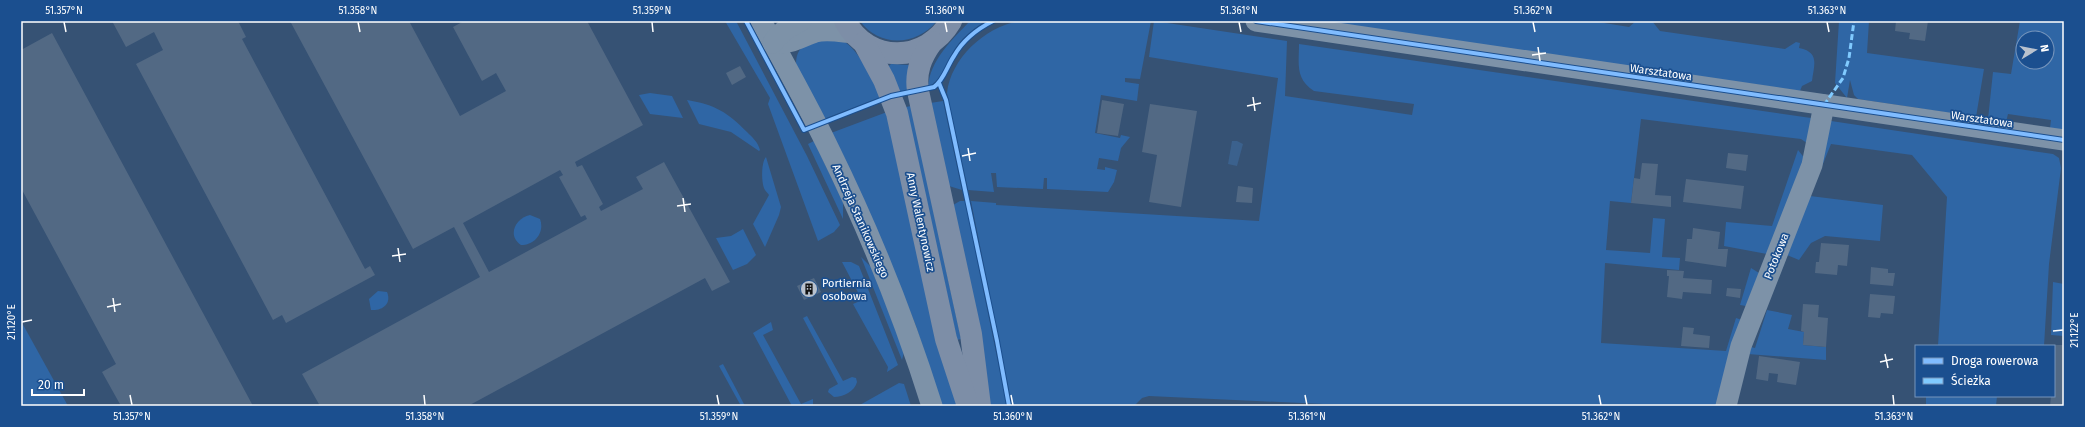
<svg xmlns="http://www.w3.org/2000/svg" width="2085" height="427" viewBox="0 0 2085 427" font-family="'Fira Sans',sans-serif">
<rect width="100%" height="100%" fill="#365274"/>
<g fill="#2f66a5" fill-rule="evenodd">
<path d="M 725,21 L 736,21 L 807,156 L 840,225 L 834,232 L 818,241 L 768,104 L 770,98 Z"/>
<path d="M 860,21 L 937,21 C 916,46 880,48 860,21 Z"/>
<path d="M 970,21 L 985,21 C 975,28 964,36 957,46 C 947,59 943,80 928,87 C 930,60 952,40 970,21 Z"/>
<path d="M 1019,21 L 1151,21 L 1140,79 L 1125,78 L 1125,82 L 1139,84 L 1137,101 L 1101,95 L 1095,133 L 1120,138 L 1121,135 L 1130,137 L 1121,148 L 1118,161 L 1099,158 L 1097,169 L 1105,170 L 1105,167 L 1117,170 L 1114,182 L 1108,192 L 1047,189 L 1047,178 L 1044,178 L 1043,189 L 997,187 L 996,173 L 991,173 L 994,192 L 968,190 L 947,93 C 951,58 985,27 1019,21 Z"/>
<path d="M 1154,21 L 1287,41 L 1285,96 L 1412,115 L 1414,104 L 1314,91 C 1295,79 1299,64 1299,44 L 1811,118 L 1810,145 L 1801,139 L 1641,119 L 1631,203 L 1610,201 L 1606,250 L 1650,253 L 1653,218 L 1665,219 L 1662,257 L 1680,258 L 1679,270 L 1605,263 L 1601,343 L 1726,351 L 1736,318 L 1745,321 L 1720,406 L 1366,406 L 1149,396 L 1142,398 L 1134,406 L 1012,406 L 971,201 L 996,203 L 996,205 L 1259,221 L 1278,78 L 1149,57 Z"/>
<path d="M 1316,21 L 1592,21 L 1629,27 L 1636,21 L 1652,21 L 1660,31 L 1785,49 L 1796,42 L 1800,43 L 1799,48 C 1820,52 1814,65 1812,81 L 1802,86 L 1800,91 Z"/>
<path d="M 1839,21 L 1869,21 L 1867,53 L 1984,69 L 1976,117 L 1858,99 L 1854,95 L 1850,80 L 1847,98 L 1835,83 Z"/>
<path d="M 2020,21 L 2064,21 L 2064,130 L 2050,128 L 2051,120 L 2008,114 L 2006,122 L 1988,119 L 1993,72 L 2011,74 ZM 2023,38 L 2047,38 L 2047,62 L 2023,62 Z"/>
<path d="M 842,40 C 862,53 870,77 881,97 L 824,119 L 796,64 C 796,53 800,48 808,41 Z"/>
<path d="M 891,64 L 909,65 L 908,90 L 899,92 L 888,67 Z"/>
<path d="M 650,93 L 672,96 L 683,118 L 650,114 L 639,95 Z"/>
<path d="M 687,100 C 716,105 727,112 747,132 C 752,137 758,142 760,150 L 759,151 L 731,132 L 699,124 Z"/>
<path d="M 943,101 L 962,190 L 949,186 L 930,103 Z"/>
<path d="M 911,106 L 961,339 L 957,340 L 906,107 Z"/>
<path d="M 887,112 L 958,406 L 941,406 L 916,326 L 896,277 L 831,133 Z"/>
<path d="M 1831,121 L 2053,154 L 2059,158 L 2061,168 L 2049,264 L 2044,346 L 1938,346 L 1947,197 L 1912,155 L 1831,144 L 1810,196 L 1883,205 L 1880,241 L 1825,236 L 1811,243 L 1799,260 L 1787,255 Z"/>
<path d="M 814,141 L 843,202 L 843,219 L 808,144 Z"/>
<path d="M 1798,150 L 1806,160 L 1767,254 L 1724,246 L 1726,222 L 1772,226 Z"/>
<path d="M 766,157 L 781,207 L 779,215 L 765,247 L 753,224 L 769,195 C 768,193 766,192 765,190 C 761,184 761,162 766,157 Z"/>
<path d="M 960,201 L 965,201 L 1007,406 L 989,406 L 953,205 Z"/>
<path d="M 530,215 L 540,219 C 545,232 535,245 521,245 C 507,236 515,218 530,215 Z"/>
<path d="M 743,229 L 756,255 L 747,264 L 733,270 L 716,238 L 731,236 Z"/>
<path d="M 861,257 L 872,268 L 904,352 L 902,360 Z"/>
<path d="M 842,262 L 851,262 L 859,266 L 898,365 L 887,372 L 888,367 L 853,304 L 862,300 Z"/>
<path d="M 1751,268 L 1759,273 L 1746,306 L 1740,305 Z"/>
<path d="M 2053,282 L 2064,284 L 2064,336 L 2051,335 Z"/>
<path d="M 378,291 L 387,292 C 392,304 382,311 371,310 L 369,299 Z"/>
<path d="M 1767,310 L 1792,315 L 1788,329 L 1804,332 L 1803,345 L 1826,347 L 1826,360 L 1748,354 L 1747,346 L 1755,348 Z"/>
<path d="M 807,316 L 843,381 L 852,377 L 856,378 L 857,382 C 855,391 843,397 834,397 L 828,392 L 829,389 L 838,384 L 803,318 Z"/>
<path d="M 21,321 L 68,406 L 21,406 Z"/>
<path d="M 771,322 L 773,330 L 763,335 L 801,404 L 813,399 L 813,406 L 792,406 L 753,333 Z"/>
<path d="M 723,364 L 745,406 L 741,406 L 719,366 Z"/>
<path d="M 899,383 L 904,384 L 911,406 L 858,406 Z"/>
<path d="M 1926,396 L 1997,396 L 1996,406 L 1926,406 Z"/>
</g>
<path fill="#3b618d" d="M 1232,141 L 1237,141 L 1243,144 L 1237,166 L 1228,164 Z"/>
<g fill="#526984" fill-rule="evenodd">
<path d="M 112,21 L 238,21 L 246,37 L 242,39 L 365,269 L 370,266 L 375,275 L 286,323 L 282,315 L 273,320 L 136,64 L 163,50 L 154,32 L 126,47 Z"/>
<path d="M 290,21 L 409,21 L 460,116 L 506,91 L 496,73 L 482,81 L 453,27 L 464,21 L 587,21 L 643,125 L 575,162 L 577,167 L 582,165 L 603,204 L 599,207 L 601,211 L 643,189 L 636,177 L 664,162 L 730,282 L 712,291 L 705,278 L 468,406 L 320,406 L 302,374 L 480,277 L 454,227 L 413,249 ZM 560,170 L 563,175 L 559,177 L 581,217 L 585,215 L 587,219 L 489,272 L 463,223 Z"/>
<path d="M 1896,21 L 1928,21 L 1925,41 L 1909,39 L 1910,33 L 1895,31 Z"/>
<path d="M 52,33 L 203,313 L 253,406 L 121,406 L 102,372 L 116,364 L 21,188 L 21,50 Z"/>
<path d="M 740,66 L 746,77 L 732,85 L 726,73 Z"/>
<path d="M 1102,100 L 1124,104 L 1118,136 L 1097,133 Z"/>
<path d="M 1150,104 L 1197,111 L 1181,207 L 1149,202 L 1157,155 L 1142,152 Z"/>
<path d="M 1728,153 L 1748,155 L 1746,171 L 1726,168 Z"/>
<path d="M 1642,163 L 1658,164 L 1655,195 L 1671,196 L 1671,207 L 1631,203 L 1634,178 L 1640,179 Z"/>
<path d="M 1686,179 L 1744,186 L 1741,209 L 1683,202 Z"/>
<path d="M 1238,186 L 1253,188 L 1252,203 L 1236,202 Z"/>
<path d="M 1693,228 L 1720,232 L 1718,249 L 1728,249 L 1726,267 L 1685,261 L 1687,239 L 1692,239 Z"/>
<path d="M 1821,243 L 1849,245 L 1847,266 L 1838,265 L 1837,275 L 1815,273 L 1816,262 L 1819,262 Z"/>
<path d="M 1871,267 L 1888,269 L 1888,273 L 1895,273 L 1893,286 L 1870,284 Z"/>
<path d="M 1667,270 L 1684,271 L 1683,278 L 1712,280 L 1711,294 L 1683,292 L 1682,299 L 1667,297 L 1669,276 L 1667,276 Z"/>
<path d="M 814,278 L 821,292 L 804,300 L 797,286 Z"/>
<path d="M 1727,288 L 1741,289 L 1740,298 L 1726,296 Z"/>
<path d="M 1870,294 L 1895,296 L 1893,314 L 1881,313 L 1880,318 L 1868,317 Z"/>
<path d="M 1803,304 L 1819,305 L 1818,317 L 1828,318 L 1826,347 L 1803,345 L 1804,332 L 1801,331 Z"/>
<path d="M 1683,327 L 1694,328 L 1693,334 L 1710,336 L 1709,348 L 1681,346 Z"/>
<path d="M 2054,345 L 2064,345 L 2064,406 L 2050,406 L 2051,396 L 2054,396 Z"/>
<path d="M 1759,356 L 1800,362 L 1796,385 L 1777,382 L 1778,374 L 1769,373 L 1768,381 L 1756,379 Z"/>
</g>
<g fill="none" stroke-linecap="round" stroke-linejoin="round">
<g stroke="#7d92a8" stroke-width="21">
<path d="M 761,21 C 784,63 807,104 828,147 C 869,230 904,317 932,406"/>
<path d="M 1256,21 L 2064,140"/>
<path d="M 773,43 C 789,45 801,37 815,32 C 828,29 841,32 853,33"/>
<path d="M 773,43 C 779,32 790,27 801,21"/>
<path d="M 1726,406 L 1741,346 L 1812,165 L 1824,105"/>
</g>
<g stroke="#7d8ea7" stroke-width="22">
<path d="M 845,21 C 869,65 926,63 951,21"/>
<path d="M 932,42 C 921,57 915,72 918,91 L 971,334 L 980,406"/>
<path d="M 864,43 L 884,80 L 897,113 L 946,339 L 968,406"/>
</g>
<g stroke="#80caff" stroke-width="3" stroke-dasharray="6 3" stroke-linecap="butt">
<path d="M 1003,21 L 1003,22"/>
<path d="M 1824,105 L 1843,78 L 1849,58 L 1854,21"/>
</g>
<g stroke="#1b4f8f" stroke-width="6">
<g id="cycleway">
<path d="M 746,21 L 804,130 L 891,96 L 934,87 C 944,80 947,66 954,56 C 963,40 977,29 993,21"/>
<path d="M 1256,21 L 2064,140"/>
<path d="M 939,83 L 946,100 L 997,341 L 1009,406"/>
</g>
</g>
<use href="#cycleway" stroke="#80bcff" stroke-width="4"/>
</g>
<path fill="none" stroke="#fff" stroke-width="1.5" d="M 64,22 L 66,32M 358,22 L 360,32M 652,22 L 653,32M 945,22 L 947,32M 1239,22 L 1241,32M 1533,22 L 1535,32M 1827,22 L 1829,32M 1538,47 L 1540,61M 1532,55 L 1546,53M 1253,97 L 1255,111M 1247,106 L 1261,103M 968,148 L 970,161M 962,156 L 976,153M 683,198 L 685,212M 677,206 L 691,204M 398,248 L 400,262M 392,256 L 406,254M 113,298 L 115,312M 107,307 L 121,304M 22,322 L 32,320M 2053,331 L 2063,330M 1885,354 L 1888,368M 1880,362 L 1893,359M 130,395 L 132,405M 424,395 L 425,405M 717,395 L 719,405M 1011,395 L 1013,405M 1305,395 L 1307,405M 1599,395 L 1601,405M 1893,395 L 1894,405"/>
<defs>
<g id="building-disc" transform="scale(0.9)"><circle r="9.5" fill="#b9c2ce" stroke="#1b4f8f"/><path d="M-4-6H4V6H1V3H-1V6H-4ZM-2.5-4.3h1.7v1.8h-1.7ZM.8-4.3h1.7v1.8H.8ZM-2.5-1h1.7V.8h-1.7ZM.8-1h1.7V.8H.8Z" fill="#111"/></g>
</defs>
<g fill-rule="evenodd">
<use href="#building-disc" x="809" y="289"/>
</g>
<g text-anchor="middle" stroke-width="3.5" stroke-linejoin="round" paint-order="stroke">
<g font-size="11" fill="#fff" stroke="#1b4f8f">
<text transform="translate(1661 72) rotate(8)" y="4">Warsztatowa</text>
<text transform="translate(1982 119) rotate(8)" y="4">Warsztatowa</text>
<text transform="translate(861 221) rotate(66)" y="4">Andrzeja Stanikowskiego</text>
<text transform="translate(921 222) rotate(78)" y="4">Anny Walentynowicz</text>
<text transform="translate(1776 256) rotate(-68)" y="4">Potokowa</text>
</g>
<g font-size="11" fill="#fff" stroke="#1b4f8f" text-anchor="start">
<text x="822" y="287">Portiernia<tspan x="822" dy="13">osobowa</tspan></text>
</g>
</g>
<rect width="2085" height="427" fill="none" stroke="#1b4f8f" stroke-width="44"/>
<rect x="1915" y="345" width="140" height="52" fill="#1b4f8f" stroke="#7695bc"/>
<rect x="1923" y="358" width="20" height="6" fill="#80bcff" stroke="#7695bc"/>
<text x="1951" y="365" font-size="12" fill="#ffffff">Droga rowerowa</text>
<rect x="1923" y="378" width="20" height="6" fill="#80caff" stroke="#7695bc"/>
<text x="1951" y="385" font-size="12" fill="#ffffff">Ścieżka</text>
<g transform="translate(2035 50) rotate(80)"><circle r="19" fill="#1b4f8f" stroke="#7695bc"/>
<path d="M0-3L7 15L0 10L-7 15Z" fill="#b9c2ce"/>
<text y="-6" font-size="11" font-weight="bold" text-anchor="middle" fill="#ffffff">N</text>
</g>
<path d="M32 389v6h52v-6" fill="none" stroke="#ffffff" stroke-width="2"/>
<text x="38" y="389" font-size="12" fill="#ffffff" stroke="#1b4f8f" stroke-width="3" paint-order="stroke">20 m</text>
<rect x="22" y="22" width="2041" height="383" fill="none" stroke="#fff" stroke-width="1.5"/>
<g font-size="10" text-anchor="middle" fill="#fff">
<text x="64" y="14">51.357°N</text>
<text x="358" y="14">51.358°N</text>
<text x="652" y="14">51.359°N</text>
<text x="945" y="14">51.360°N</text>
<text x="1239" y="14">51.361°N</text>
<text x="1533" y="14">51.362°N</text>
<text x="1827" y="14">51.363°N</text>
<text transform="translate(11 322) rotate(-90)" y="4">21.120°E</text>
<text transform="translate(2074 330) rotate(-90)" y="4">21.122°E</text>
<text x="132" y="420">51.357°N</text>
<text x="425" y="420">51.358°N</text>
<text x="719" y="420">51.359°N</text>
<text x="1013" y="420">51.360°N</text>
<text x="1307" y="420">51.361°N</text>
<text x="1601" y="420">51.362°N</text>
<text x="1894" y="420">51.363°N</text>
</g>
</svg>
